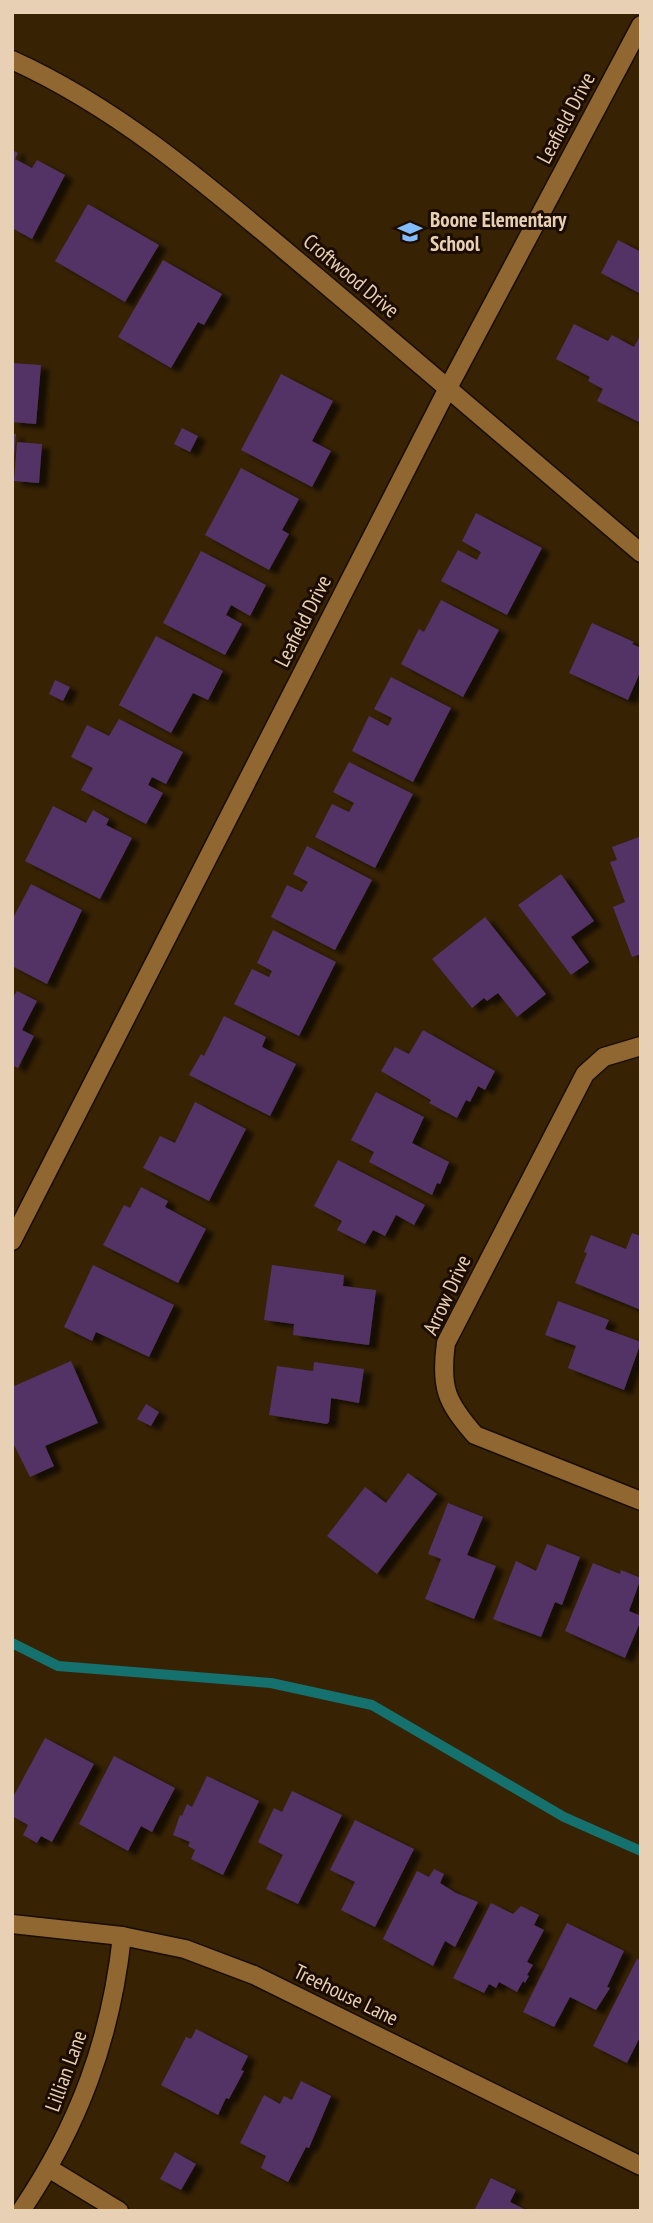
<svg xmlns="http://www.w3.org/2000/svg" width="653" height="2223" viewBox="0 0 653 2223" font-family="'PT Sans Narrow',sans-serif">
<defs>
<filter id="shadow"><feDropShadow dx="8" dy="4.5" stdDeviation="2" flood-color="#0009"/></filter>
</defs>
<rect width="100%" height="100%" fill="#372204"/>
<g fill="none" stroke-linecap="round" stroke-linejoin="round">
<path stroke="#14716e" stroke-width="10" d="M 12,1643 L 58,1666 L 271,1683 L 372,1705 L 564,1817 L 641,1851"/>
</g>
<g fill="#523365" filter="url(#shadow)">
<path d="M 12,150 L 18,153 L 15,159 L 32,168 L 37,160 L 65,175 L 32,239 L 12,228 Z"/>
<path d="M 88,204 L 159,245 L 125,302 L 55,261 Z"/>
<path d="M 618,240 L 641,252 L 641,294 L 601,273 Z"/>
<path d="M 163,260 L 222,294 L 204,325 L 198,322 L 171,368 L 118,337 Z"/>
<path d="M 574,324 L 608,341 L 612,335 L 634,347 L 641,334 L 641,423 L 597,401 L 603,389 L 588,381 L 590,377 L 556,359 Z"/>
<path d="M 12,363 L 41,365 L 36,424 L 12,422 Z"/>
<path d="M 281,374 L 333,401 L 312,441 L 331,451 L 312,487 L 241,450 Z"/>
<path d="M 182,428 L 198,436 L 190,452 L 174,444 Z"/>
<path d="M 12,434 L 16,434 L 14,457 L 12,457 Z"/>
<path d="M 17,442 L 42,444 L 39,483 L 14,481 Z"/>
<path d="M 241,468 L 299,499 L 282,530 L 289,534 L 269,570 L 205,535 Z"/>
<path d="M 476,513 L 542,548 L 507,615 L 441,581 L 458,550 L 477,560 L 481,552 L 462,541 Z"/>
<path d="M 201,551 L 266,585 L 250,616 L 231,605 L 226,615 L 242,624 L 225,655 L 163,623 Z"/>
<path d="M 441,600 L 499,630 L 463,697 L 401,664 L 419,629 L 424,632 Z"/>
<path d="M 592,623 L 634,642 L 632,644 L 641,648 L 641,670 L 628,700 L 569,673 Z"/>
<path d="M 156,636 L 223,671 L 208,700 L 193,693 L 171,733 L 119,705 Z"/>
<path d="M 391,677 L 451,708 L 413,782 L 352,751 L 369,716 L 388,726 L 390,723 L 392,718 L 374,709 Z"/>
<path d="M 55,680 L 70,687 L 63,701 L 49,694 Z"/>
<path d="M 119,719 L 183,752 L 166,784 L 152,777 L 148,785 L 163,793 L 146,824 L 81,790 L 93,768 L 71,757 L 87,725 L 109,736 Z"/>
<path d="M 349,762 L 413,794 L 375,868 L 315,837 L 332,804 L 349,812 L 354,803 L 333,792 Z"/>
<path d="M 53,806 L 86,823 L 93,810 L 109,819 L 106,825 L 132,838 L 100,899 L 25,861 Z"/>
<path d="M 639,837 L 641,842 L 641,954 L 632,957 L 613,907 L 625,902 L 610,862 L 617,860 L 612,847 Z"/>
<path d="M 307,846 L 372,880 L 335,950 L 271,917 L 287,885 L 302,892 L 308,882 L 293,874 Z"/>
<path d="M 561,874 L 594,921 L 571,937 L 589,962 L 571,975 L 518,905 Z"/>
<path d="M 31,884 L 82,910 L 47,984 L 12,966 L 12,920 Z"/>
<path d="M 485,917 L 546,994 L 517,1017 L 498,993 L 487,1001 L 484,998 L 472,1008 L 432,959 Z"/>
<path d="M 273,930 L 336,962 L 299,1036 L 234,1004 L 252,969 L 269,977 L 272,971 L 257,963 Z"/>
<path d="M 17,991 L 37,1001 L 22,1030 L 34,1036 L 18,1068 L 12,1065 L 12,999 Z"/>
<path d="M 224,1016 L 266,1037 L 262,1047 L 296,1064 L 270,1116 L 189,1075 L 201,1054 L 204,1056 Z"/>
<path d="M 423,1030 L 495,1071 L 485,1090 L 478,1086 L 470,1102 L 466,1100 L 457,1118 L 429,1103 L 431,1100 L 381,1071 L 395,1047 L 409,1054 Z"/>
<path d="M 376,1092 L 424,1117 L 412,1143 L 449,1162 L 440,1184 L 437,1183 L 432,1195 L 369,1162 L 374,1152 L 351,1140 Z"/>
<path d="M 195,1102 L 246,1129 L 209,1201 L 143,1168 L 160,1136 L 175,1143 Z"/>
<path d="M 338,1160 L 425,1205 L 414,1225 L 396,1215 L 385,1236 L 373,1230 L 365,1244 L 337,1230 L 342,1221 L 314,1206 Z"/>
<path d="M 141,1187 L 168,1201 L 165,1207 L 206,1229 L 178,1283 L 103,1245 L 124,1205 L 130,1208 Z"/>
<path d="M 632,1233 L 641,1236 L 641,1310 L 575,1283 L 587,1253 L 584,1252 L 591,1235 L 626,1249 Z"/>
<path d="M 93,1265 L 174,1305 L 149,1357 L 96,1332 L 92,1341 L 64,1327 Z"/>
<path d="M 272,1265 L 344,1275 L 343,1286 L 376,1290 L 369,1345 L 293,1335 L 294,1324 L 264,1320 Z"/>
<path d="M 558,1301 L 609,1320 L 605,1329 L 641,1342 L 624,1390 L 568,1368 L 576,1346 L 545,1335 Z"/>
<path d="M 71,1361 L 98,1423 L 45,1446 L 54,1466 L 30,1477 L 12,1441 L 12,1387 Z"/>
<path d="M 314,1362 L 364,1369 L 359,1403 L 331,1398 L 329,1422 L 327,1424 L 269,1415 L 277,1366 L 313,1371 Z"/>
<path d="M 146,1404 L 159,1412 L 151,1426 L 137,1419 Z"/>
<path d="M 408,1473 L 437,1494 L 377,1574 L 327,1536 L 365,1487 L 386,1503 Z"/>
<path d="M 448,1503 L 483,1517 L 467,1555 L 496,1566 L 474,1619 L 425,1599 L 441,1559 L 428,1554 Z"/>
<path d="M 547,1544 L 580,1557 L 562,1605 L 555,1602 L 541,1637 L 493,1619 L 516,1561 L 536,1571 Z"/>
<path d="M 593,1563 L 620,1574 L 621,1570 L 641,1578 L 629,1611 L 641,1616 L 641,1620 L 625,1658 L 565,1631 Z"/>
<path d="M 45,1738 L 94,1764 L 52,1842 L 41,1836 L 37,1843 L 23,1835 L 28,1825 L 12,1816 L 12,1799 Z"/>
<path d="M 114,1756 L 175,1788 L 152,1832 L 141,1826 L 128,1851 L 79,1824 Z"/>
<path d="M 207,1776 L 259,1801 L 223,1875 L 191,1859 L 195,1850 L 188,1846 L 190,1842 L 173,1835 L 180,1815 L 182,1816 L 187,1804 L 192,1807 Z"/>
<path d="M 292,1791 L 342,1815 L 298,1904 L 266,1889 L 283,1855 L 258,1842 L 274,1808 L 282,1812 Z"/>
<path d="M 355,1820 L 414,1849 L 375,1927 L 341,1910 L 355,1882 L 330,1870 Z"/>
<path d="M 434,1869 L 444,1874 L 440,1883 L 456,1893 L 478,1902 L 455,1947 L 445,1941 L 433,1966 L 383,1939 L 417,1871 L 429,1877 Z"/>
<path d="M 491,1903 L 513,1914 L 521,1906 L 539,1915 L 534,1925 L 544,1930 L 527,1962 L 533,1965 L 527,1975 L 529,1976 L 525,1983 L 523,1981 L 517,1992 L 499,1982 L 496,1988 L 489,1984 L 484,1993 L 453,1978 Z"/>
<path d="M 567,1923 L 624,1951 L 607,1987 L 610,1988 L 596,2010 L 570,1997 L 554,2027 L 523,2012 Z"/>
<path d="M 637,1959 L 641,1961 L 641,2035 L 627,2063 L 593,2046 Z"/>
<path d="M 196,2029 L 248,2056 L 241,2070 L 244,2071 L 229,2099 L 226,2098 L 218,2115 L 161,2085 L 186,2037 L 191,2039 Z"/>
<path d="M 301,2081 L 331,2096 L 309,2148 L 306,2147 L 288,2182 L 261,2168 L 266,2156 L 240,2143 L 264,2095 L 280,2104 L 284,2096 L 292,2100 Z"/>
<path d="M 175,2152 L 196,2164 L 181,2190 L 160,2179 Z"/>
<path d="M 491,2178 L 516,2190 L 510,2202 L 528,2211 L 474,2211 Z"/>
</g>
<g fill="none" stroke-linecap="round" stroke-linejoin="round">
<g stroke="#190d01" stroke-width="21">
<g id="street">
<path d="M 12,60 C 127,112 222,198 318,278 C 426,369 533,461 641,553"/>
<path d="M 641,1046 L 604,1057 L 585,1074 L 446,1343 C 440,1387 446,1402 475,1435 L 641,1501"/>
<path d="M 12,1241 L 448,388 L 641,25"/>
<path d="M 12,1924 L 122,1936 L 185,1949 L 254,1975 L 641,2166"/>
<path d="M 50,2169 L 119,2211"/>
<path d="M 21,2211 C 79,2125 111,2039 122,1936"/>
</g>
</g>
<use href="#street" stroke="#906730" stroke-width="18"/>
</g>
<defs>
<g id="school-bare" transform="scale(1.89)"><path d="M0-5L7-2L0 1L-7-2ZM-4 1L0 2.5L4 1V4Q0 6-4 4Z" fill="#82bcfa" stroke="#1c0c00" stroke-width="2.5" paint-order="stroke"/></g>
</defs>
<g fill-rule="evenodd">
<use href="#school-bare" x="410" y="232"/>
</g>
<g text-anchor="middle" stroke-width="6" stroke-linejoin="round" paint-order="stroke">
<g font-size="21" fill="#e8d0b5" stroke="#1c0c00">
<text transform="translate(566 118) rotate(-62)" y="7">Leafield Drive</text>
<text transform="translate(351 276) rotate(40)" y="7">Croftwood Drive</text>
<text transform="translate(303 621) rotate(-63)" y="7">Leafield Drive</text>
<text transform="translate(447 1295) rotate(-65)" y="7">Arrow Drive</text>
<text transform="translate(346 1995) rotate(26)" y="7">Treehouse Lane</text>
<text transform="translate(66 2071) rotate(-70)" y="7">Lillian Lane</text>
</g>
<g font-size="21" font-weight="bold" fill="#e8d0b5" stroke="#1c0c00" text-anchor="start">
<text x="430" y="227">Boone Elementary<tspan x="430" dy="24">School</tspan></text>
</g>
</g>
<rect width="653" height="2223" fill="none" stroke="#e8d0b5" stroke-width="28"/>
</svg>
